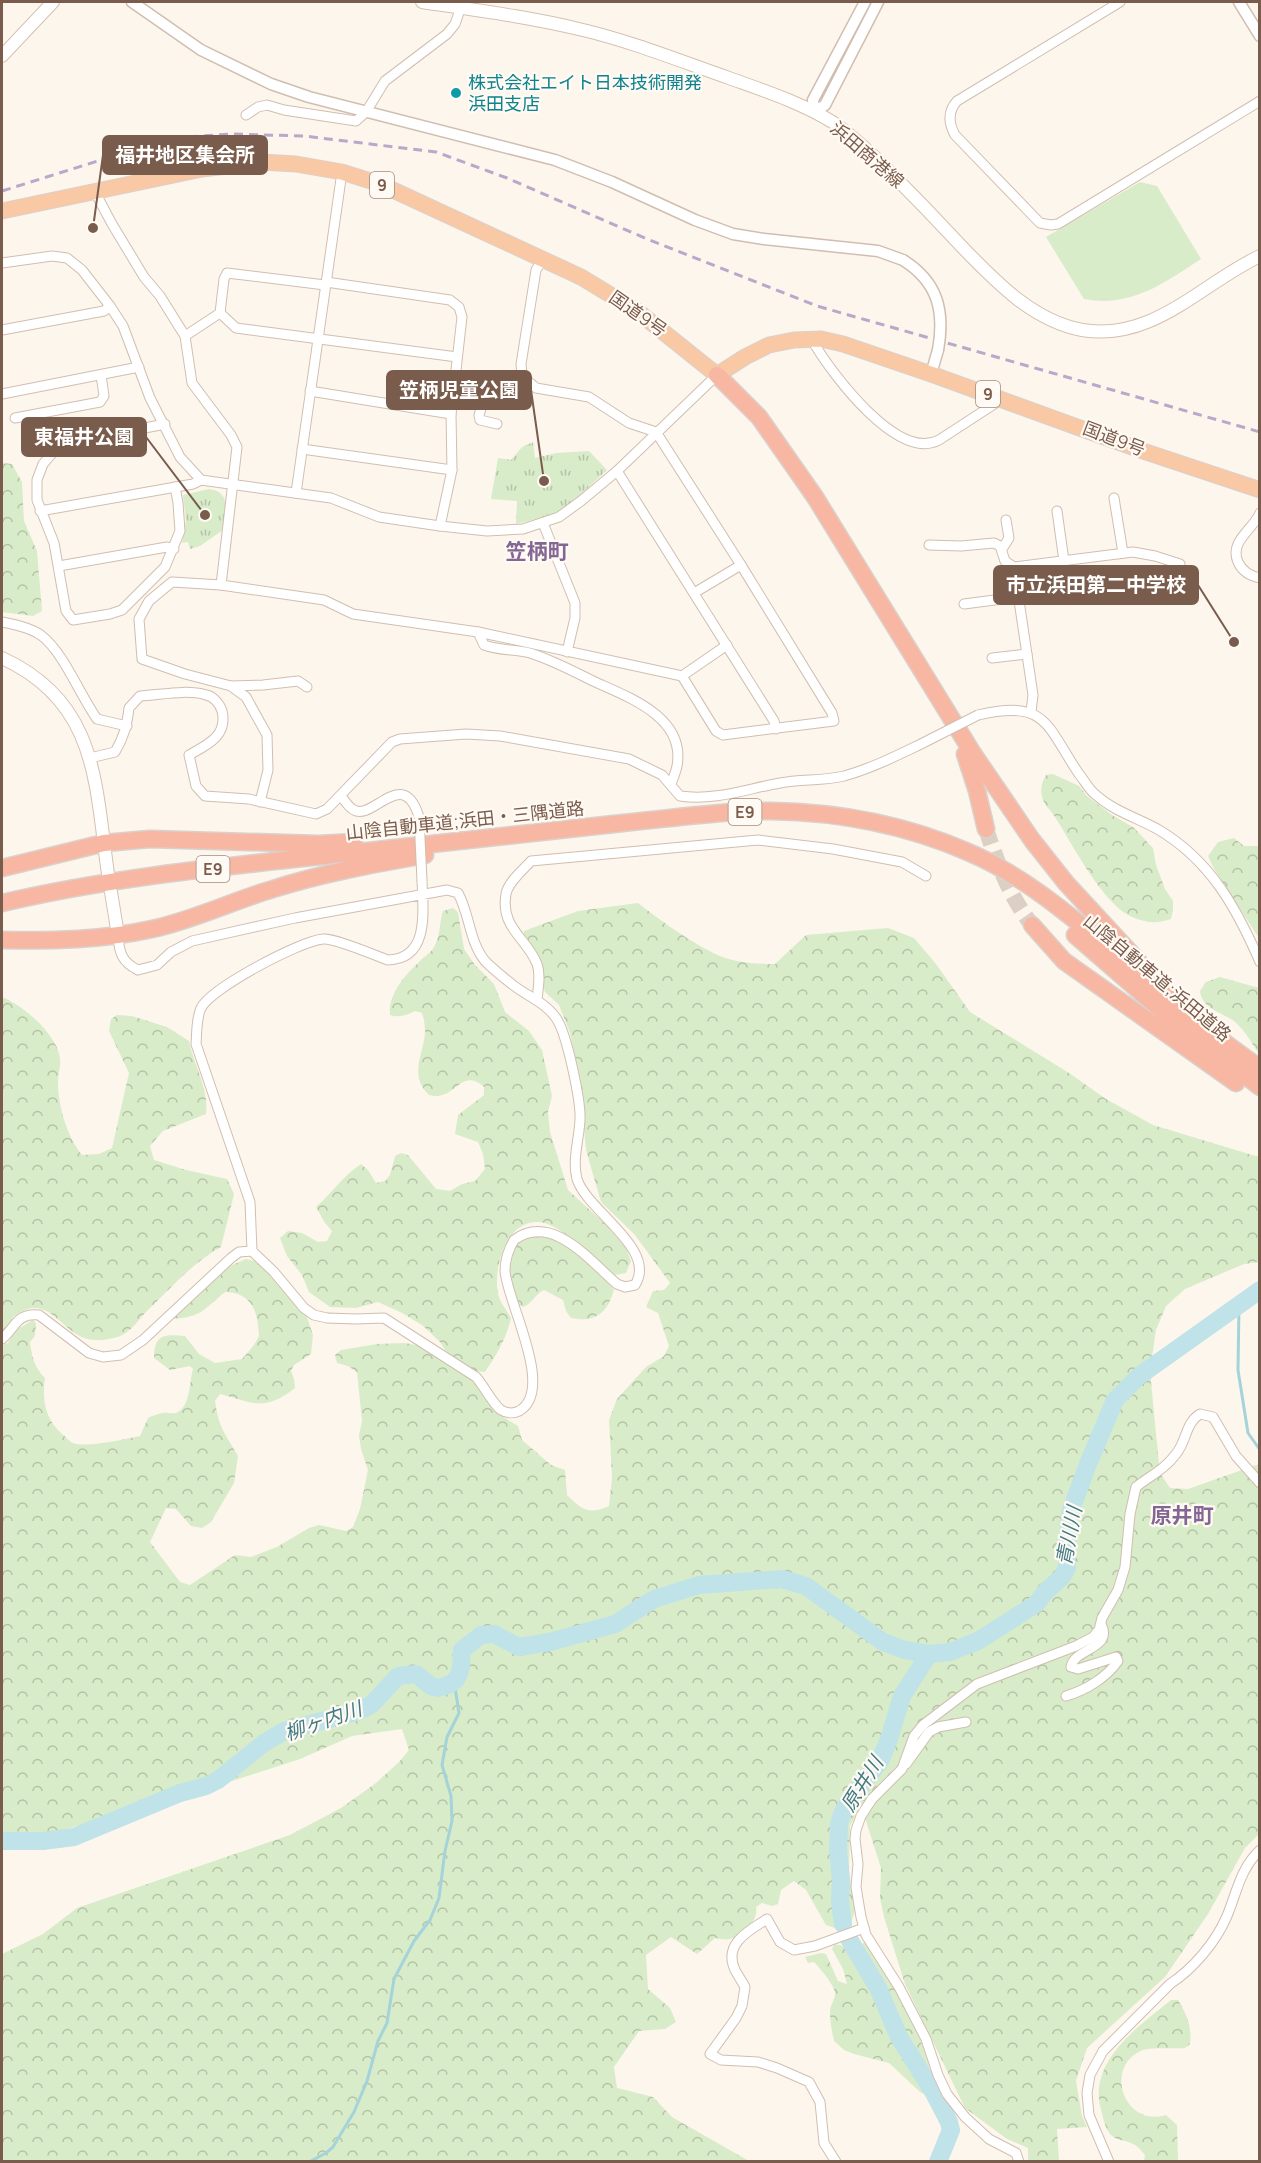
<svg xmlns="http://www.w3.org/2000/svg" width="1261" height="2163" viewBox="0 0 1261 2163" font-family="Manrope,'Noto Sans JP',sans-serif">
<defs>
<pattern id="forest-crowns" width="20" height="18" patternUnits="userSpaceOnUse" patternTransform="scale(1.5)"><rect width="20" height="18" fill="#d8ecc9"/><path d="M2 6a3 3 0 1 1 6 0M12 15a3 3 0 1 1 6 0" fill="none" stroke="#b4c2a5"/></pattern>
<pattern id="park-tufts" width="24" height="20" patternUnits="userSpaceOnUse" patternTransform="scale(1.5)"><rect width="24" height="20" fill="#d8ecc9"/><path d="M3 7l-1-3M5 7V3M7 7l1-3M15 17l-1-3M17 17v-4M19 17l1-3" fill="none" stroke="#b4c2a5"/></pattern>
</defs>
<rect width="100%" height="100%" fill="#fdf6ec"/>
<path fill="#d8ecc9" d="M 1140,182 L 1157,186 L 1201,259 C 1164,283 1131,308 1084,299 L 1046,237 Z"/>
<g fill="url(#forest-crowns)">
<path d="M 2,463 L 12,464 L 22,482 L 24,521 L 37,551 L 42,611 L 33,616 L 2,612 Z"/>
<path d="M 1053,774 L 1079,786 L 1087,796 L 1112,815 L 1133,827 L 1153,848 L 1156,865 L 1165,889 L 1173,901 L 1173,910 L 1171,919 C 1157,924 1144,923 1130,916 C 1103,903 1073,846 1057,820 C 1053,813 1044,805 1042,797 C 1040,789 1042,782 1046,775 Z"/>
<path d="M 1234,838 L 1244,846 L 1259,846 L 1259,938 L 1214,869 L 1208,856 L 1218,842 Z"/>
<path d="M 638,903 C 661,921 693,944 720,956 C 737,963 757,964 775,964 L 806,935 L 888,928 L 914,938 L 936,964 L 970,1012 L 1069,1073 L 1106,1099 L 1153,1125 L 1259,1157 L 1259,1262 L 1244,1264 L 1185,1289 L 1166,1306 L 1156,1330 L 1150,1371 L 1156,1434 L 1160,1473 L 1170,1488 L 1188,1489 L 1259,1464 L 1259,1834 L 1245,1848 L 1208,1914 L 1165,1977 L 1087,2048 L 1076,2081 L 1082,2116 L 1087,2127 L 1057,2129 L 1059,2161 L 1028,2161 L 1028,2148 L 1007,2139 L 965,2108 L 905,1984 L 884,1917 L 880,1898 L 881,1868 L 866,1821 L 859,1809 L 850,1826 L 849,1871 L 855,1911 L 851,1922 L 838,1929 L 826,1925 L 806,1890 L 794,1881 L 781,1890 L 778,1904 L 772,1906 L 762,1903 L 756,1907 C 759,1921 742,1936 730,1939 C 725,1940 720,1939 715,1938 L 697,1954 L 671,1937 L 646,1955 L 648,1989 L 670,2008 L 676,2022 L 665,2029 L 639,2031 L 614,2067 L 617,2088 L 653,2097 L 672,2117 L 749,2161 L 2,2161 L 2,1954 L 43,1934 L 77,1908 L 290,1835 L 341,1808 L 376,1783 L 399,1762 L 409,1750 L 402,1729 L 352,1736 L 300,1759 L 192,1794 L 2,1847 L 2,1345 L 8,1343 L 14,1331 L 33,1320 L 36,1324 L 35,1336 L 30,1342 C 32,1357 34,1367 45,1378 C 42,1400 45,1419 62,1434 C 65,1436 70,1442 73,1443 C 87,1448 125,1439 140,1436 L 148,1418 C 152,1416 157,1414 162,1413 C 166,1412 172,1414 176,1413 C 191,1407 189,1382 193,1369 L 190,1366 L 170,1370 L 154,1358 C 154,1334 165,1334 185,1336 L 199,1354 L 215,1363 L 242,1359 C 248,1352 257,1343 259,1335 C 259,1331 258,1328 258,1325 C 256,1305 246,1292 225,1292 C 204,1309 202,1317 173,1319 L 174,1316 L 223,1269 L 246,1259 L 260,1262 L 306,1314 L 313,1335 L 311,1354 L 294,1365 L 291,1371 L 294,1379 L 295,1388 C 264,1412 254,1403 220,1394 L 215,1401 C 219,1429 225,1433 238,1456 L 234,1483 L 211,1522 L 202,1528 L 191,1526 L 176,1509 L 166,1508 L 150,1542 L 180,1582 L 190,1585 L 235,1555 L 251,1557 L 277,1547 L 309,1528 L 319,1525 L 346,1531 L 353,1527 L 360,1509 L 368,1470 L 361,1449 L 359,1435 L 362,1421 L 357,1372 L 348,1366 L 337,1363 L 335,1355 L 341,1350 L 377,1344 L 405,1343 L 426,1347 L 481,1386 L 500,1415 L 518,1426 L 522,1440 L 551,1465 L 565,1470 L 567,1495 C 582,1510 589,1515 609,1506 L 612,1478 L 609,1420 L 617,1399 L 646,1367 L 664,1356 L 669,1346 L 658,1313 L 646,1307 L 653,1291 L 664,1290 L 670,1283 L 635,1235 L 601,1202 L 586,1150 L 579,1075 L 570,1033 L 559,1005 L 545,992 L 532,945 L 524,938 L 524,931 L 578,911 Z"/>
<path d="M 453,908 L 458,912 L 464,949 L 475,965 L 494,984 L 505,1012 L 529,1031 L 542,1050 L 552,1096 L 548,1112 L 550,1132 L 568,1190 L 604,1223 L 626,1248 L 631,1261 L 626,1273 L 615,1275 C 597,1262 561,1223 539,1222 C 506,1220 493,1268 498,1293 C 499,1301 507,1311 511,1318 C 507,1337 496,1356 485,1372 L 475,1371 L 447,1353 L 440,1342 L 422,1325 L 402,1313 L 378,1302 L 356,1308 L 330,1307 L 309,1292 L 302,1275 L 287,1256 L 280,1238 L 288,1231 L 302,1233 L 318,1242 L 327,1241 L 332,1231 L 325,1223 L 316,1207 C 333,1192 342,1177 361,1164 L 368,1170 L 376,1183 L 385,1181 L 390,1175 L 395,1156 L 401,1153 L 408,1155 L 436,1189 L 450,1191 L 462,1184 L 475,1181 L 485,1169 L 483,1154 L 478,1142 L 455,1134 L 458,1115 L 484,1095 L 484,1087 C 463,1069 458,1093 439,1096 C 436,1096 432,1096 429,1095 C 408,1075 424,1054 425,1032 C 425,1025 424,1019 422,1013 L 415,1011 C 407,1015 400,1018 390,1015 C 388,995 404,976 418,963 C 423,957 431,953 434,947 C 441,935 439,923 443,911 Z"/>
<path d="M 1220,977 L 1259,988 L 1259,1054 C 1252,1044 1245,1030 1235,1022 C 1223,1012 1202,1010 1200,991 L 1206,982 Z"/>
<path d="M 2,997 C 23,1005 58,1035 60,1059 C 61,1066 58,1074 58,1082 C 58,1106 67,1136 82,1155 L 99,1154 L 112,1148 L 129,1073 L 109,1031 L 111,1019 L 117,1015 L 132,1016 L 167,1027 L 189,1041 C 194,1066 209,1088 206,1114 L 163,1131 L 150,1146 L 154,1160 L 186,1170 L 227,1179 L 234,1194 L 221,1247 C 192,1263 170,1289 147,1311 C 140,1318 133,1329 124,1334 C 118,1338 104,1340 97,1340 C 61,1341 52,1287 13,1317 L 11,1326 L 2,1337 Z"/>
<path d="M 535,1235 C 567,1238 588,1264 610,1285 L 614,1290 C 607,1313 596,1323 571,1318 L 566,1311 L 563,1300 L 544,1290 C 535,1294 532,1304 523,1307 L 518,1305 C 512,1287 498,1252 522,1239 C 526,1237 531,1236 535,1235 Z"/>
<path d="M 865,1941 C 890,1981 936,2050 933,2099 L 920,2092 L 889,2063 L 854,2054 L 844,2050 L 834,2041 C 832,2032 830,2022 830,2012 C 830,2005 835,2000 835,1994 C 836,1987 819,1967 814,1962 L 808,1963 L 805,1957 L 821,1953 L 826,1954 L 838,1981 L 847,1984 L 843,1969 L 832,1949 L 834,1945 C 847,1943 846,1955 856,1959 L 861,1955 L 861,1945 Z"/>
<path d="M 1171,2000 L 1178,2000 C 1187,2015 1192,2026 1190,2044 L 1185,2048 C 1174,2049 1153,2047 1143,2050 C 1103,2065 1123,2128 1166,2115 L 1177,2125 L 1178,2161 L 1144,2161 L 1145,2155 C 1142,2152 1139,2147 1135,2145 C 1126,2139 1114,2142 1108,2131 C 1105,2126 1103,2118 1102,2113 C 1085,2063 1138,2027 1171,2000 Z"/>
</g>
<g fill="url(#park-tufts)">
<path d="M 533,442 L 535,458 L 556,453 L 589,451 L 607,470 L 569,505 L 551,515 L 516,524 L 517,501 L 491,499 L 498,458 L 511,460 L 522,447 Z"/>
<path d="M 209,489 C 232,492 226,513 223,530 L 200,546 L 190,549 L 188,542 L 182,543 L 186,521 L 183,495 Z"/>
</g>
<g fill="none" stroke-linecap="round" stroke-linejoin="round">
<g stroke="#a5d3da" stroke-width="3">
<path d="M 1239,1305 L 1238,1370 L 1248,1433 L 1260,1450"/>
<path d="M 309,2162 L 326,2153 L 333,2147 L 354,2112 L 367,2081 L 378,2041 L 387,2023 L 394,1979 L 414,1941 L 430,1920 L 439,1898 L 445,1851 L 452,1821 L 451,1796 L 442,1765 L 447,1737 L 459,1713 L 454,1681"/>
</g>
<g stroke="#bfe3e8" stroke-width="18">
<path d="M 2,1841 L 43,1841 L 74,1837 L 180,1793 L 206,1786 L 218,1780 L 264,1743 L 284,1731 L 359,1711 L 372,1704 L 398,1676 L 416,1674 C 422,1678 426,1683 431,1686 C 436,1689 440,1688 445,1686 C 463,1681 461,1664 462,1650 L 481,1635 L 494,1634 L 519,1647 L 550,1642 L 615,1624 L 654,1599 L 699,1585 L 782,1579 L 806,1586 L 883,1642 L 905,1650 L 929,1654 L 950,1652 L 978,1641 L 1036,1604 L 1046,1591 L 1062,1577 L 1067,1568 L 1067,1544 L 1071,1510 L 1088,1464 L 1115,1400 L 1139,1376 L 1260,1290"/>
<path d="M 843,1924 L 840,1902 L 841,1881 L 838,1850 L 839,1824 L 842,1814 L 849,1801 L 880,1761 L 889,1739 L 902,1696 L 929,1654"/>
<path d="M 849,1939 L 878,1988 L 899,2037 L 934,2093 L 949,2122 L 951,2130 L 938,2162"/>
</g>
<path stroke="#dcd0c4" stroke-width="16" stroke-dasharray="16 8" stroke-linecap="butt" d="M 986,829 C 997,862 1010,897 1032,925"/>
<g stroke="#d1beb0" stroke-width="11">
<g id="minor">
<path d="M 1120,2 L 957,101 C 947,112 949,124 955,135 L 1040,223 L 1051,225 L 1058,224 L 1260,101"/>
<path d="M 246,115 L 258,107 L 267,105 L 284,110 L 356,121 L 366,112 L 385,81 L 447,34 L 455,24 L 461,7"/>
<path d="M 95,192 L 112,224 L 144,277 L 160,296 L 185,336 L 192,383 L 231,435 L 237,447 L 221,585 L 324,600 L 353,614 L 478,632 L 682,676 L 727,645"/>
<path d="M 543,259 L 536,270 L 521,364 L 522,376 L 536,388 L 589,397 L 629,423 L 656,432 L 741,565"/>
<path d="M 2,263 L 52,256 L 67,258 L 82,270 L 110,306 L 123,326 L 150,398 L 180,457 L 201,480 L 331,498 L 379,517 L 440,526 L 487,531 L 523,529 L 559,517 L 581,501 L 617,471 L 717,375"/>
<path d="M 326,282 L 450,300 L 459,307 L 462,317 L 451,414 L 452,470 L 440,526"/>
<path d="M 220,313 L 236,328 L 457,357"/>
<path d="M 2,330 L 104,311 L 110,306"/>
<path d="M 185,336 L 220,313 L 224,279 L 227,273 L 325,285"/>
<path d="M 815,345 C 833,375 898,462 939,440 L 1002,399"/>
<path d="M 310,391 L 451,414"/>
<path d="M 2,394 L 139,367"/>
<path d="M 15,418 L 100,402 L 104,396 L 101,375"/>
<path d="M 165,424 L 69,443 L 55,450 L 43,464 L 37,480 L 37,500 L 54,543 L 66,611 L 73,620 L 110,614 L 122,610 L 165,567 L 180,531 L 178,503 L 175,487"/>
<path d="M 497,424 L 480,420 L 479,415 L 485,396 L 522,376"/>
<path d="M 302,449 L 452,470"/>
<path d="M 617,471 L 774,721 L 776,729"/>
<path d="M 296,493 L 342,172"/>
<path d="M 1114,498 L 1123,553"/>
<path d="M 40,511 L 193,484 L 201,480"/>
<path d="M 1057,511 L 1064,561"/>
<path d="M 1260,513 C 1253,530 1229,541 1238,562 C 1242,571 1250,576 1260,578"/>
<path d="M 543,523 L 575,603 L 575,618 L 567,652"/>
<path d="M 929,545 L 961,546 L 994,543 L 1000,546 L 1005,561 L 1014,567 L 1133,552 L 1155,556 L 1180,564"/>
<path d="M 1002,549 L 1009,538 L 1006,520"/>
<path d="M 59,566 L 167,547 L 174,549"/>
<path d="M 1014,567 L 1033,695 L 1031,712"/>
<path d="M 221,585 L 172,582 L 149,601 L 139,619 L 142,659 L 185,674 L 231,686 L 246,697 L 267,735 L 268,770 L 260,802"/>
<path d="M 964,604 L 1018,597"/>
<path d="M 2,622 C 13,624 32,628 42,636 C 63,652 80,695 97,719 L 127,726"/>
<path d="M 478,632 L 484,645 C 501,651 514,649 530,653 C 552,660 573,671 593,681 C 628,697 686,717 677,766 C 676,772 673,778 671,784"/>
<path d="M 992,658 L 1027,654"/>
<path d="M 682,676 L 716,731 L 723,735 L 834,721 L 832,713 L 741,565 L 694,593"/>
<path d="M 231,686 L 263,685 L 298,681 L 307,687"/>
<path d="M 978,715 C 1047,699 1046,725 1079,774 C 1085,781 1089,790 1096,795 C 1115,812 1138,818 1159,830 C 1211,861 1237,909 1260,962"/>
<path d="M 90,758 L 115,752 C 124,737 127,725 129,708 L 140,696 C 161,695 186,689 206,695 C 213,696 220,704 222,711 C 228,736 207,745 189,755 L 196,786 L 205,796 L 249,799 L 316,814 L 327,809 L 392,742 L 400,739 L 466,734 L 500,736 L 629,759 L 662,775 L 680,796 C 715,801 746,789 780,783 C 801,779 823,781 844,776 C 870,769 896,756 921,744"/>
<path d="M 341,796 C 345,801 349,808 354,810 C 373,821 403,765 419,817"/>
<path d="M 118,935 C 119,953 122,962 138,970 L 157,965 L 171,952 L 192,941 L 295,918 L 447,890 L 458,893 C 470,915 469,941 485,961 C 493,969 504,978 513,985 C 527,996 546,1003 556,1018 C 567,1033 581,1102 580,1120 C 579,1140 572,1160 577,1179 C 587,1211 658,1249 635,1285 L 625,1287 L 617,1284 C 590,1261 552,1212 514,1240 C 508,1250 505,1259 505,1271 C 507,1302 556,1390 519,1411 C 513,1414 506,1413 501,1410 C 493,1404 484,1386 476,1377 L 384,1318 L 356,1319 L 327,1318 L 314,1315 L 304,1308 L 274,1272 L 252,1251 L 250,1202 L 196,1044 C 197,1033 196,1019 201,1008 C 211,988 300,941 323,939 C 335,938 374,955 388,960 C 430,959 423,910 422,881"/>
<path d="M 537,1000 C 538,989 541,975 537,964 C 527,938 500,928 506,894 C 508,882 523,870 531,861 L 758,840 L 833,849 L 902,862 L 926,876"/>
<path d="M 2,1339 C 16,1327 16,1313 39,1315 L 89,1353 L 103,1357 L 121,1355 L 143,1340 L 231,1258 L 239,1252 L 252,1251"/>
<path d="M 1066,1696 C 1086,1690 1106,1678 1118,1661 L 1116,1657 L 1078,1669 L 1071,1667 C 1074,1648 1114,1649 1101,1624"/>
<path d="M 906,1764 L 929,1732 L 938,1727 L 966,1722"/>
<path d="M 836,2162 L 824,2143 L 820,2102 L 809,2082 L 777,2068 L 758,2062 L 721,2060 L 710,2054 L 736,2018 L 742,2006 L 745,1987 C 742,1981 738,1976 735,1970 C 723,1944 748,1931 767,1919 L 780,1942 L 794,1950 L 815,1946 L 864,1928"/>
<path d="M 1019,2162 L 1016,2153 L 989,2139 L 965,2117 L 947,2094 L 938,2075 L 926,2039 L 899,1987 L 866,1935 L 861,1917 L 856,1887 L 858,1864 L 855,1839 L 856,1830 L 861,1816 L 872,1799 L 902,1769 L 914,1736 L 923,1725 L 977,1684 L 1076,1646 L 1093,1637 L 1099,1630 L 1102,1618 L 1118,1590 L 1125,1567 L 1130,1514 L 1136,1487 C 1151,1475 1164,1470 1176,1454 C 1187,1441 1185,1423 1200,1414 L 1213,1417 L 1236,1456 L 1260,1483"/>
<path d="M 1109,2162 L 1089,2115 L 1087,2093 L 1090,2075 L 1103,2051 L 1170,1984 C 1193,1969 1216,1942 1227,1916 C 1237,1892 1240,1869 1260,1850"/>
</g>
</g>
<g stroke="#d1beb0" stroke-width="13">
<g id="tertiary">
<path d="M 132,2 L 201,50 L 271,84 L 309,97 L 555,160 L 612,182 L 695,220 L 733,234 L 764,239 L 878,251 L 903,260"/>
<path d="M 865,2 L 813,100 L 814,112 L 825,105 L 878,2"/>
<path d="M 1239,2 L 1260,36"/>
<path d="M 931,374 L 938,350"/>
</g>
</g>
<g stroke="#d6c0b0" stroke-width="14">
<g id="secondary">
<path d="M 422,2 C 476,10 530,17 583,30 C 633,42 680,61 729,78 C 765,91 802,103 834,123 C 852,135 867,150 882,164 C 910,192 938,221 965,250 C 998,284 1034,321 1082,330 C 1153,342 1202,283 1260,256"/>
<path d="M 2,56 L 53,2"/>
<path d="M 2,658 C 98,702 95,783 108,874"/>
<path d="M 111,892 L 118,935"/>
</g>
</g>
<g stroke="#dad1cd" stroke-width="17">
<path id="trunk" d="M 2,211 L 202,169 L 261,162 L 296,164 L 342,172 L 380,184 L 581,277 L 637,311 L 717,375 L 745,357 L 769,345 L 794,340 L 821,339 L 843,344 L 931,374 L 1143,451 L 1260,490"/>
</g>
<g stroke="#dad1cd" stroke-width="19">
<g id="motorway">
<path d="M 717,375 L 759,417 L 815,497 L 972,752 L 1032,840 L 1066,883 L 1139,962"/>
<path d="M 965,754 L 977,791 L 986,829"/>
<path d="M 2,868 L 104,843 L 150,839 L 319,844 L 354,842"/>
<path d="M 2,903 C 130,873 264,863 395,848 C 471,839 547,831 623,823 C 672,818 722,811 771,811 C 839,812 906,825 968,852 C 1020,874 1063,910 1107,946 C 1157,988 1206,1031 1260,1068"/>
<path d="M 1032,925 L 1064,961 L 1236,1083"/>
<path d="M 1075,935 L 1168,1016 L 1260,1087"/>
<path d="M 2,940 C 52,941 103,940 152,929 C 194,920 232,901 273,889 C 323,873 374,864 425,855"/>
</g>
</g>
<use href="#minor" stroke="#fff" stroke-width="9"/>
<use href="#tertiary" stroke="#fff" stroke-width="10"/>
<use href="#secondary" stroke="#fff" stroke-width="12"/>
<use href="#trunk" stroke="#f9c8a4" stroke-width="15"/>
<use href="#motorway" stroke="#f7b7a3" stroke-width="16"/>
<path stroke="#b9a8c9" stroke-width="3" stroke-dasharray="9 6" stroke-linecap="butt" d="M 2,191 L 136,149 L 186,137 L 230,134 L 304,136 L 436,152 L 507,178 L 647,239 L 817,306 L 1260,432"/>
<g stroke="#d1beb0" stroke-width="11" stroke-linecap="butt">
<g id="minor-bridge">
<path d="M 921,744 L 978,715"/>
<path d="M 419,817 L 422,881"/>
</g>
</g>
<g stroke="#d1beb0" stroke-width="13" stroke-linecap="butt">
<path id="tertiary-bridge" d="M 903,260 C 938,282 945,311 938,350"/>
</g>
<use href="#minor-bridge" stroke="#fff" stroke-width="9"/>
<use href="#tertiary-bridge" stroke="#fff" stroke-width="10"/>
</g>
<circle fill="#0f9aa8" stroke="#fffaf3" stroke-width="2" cx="456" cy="93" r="6"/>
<g text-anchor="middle" stroke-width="4.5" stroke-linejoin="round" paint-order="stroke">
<g fill="#fffaf3" stroke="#a28b7f" stroke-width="1.5">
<rect x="370" y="172" width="24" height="26" rx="4.5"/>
<rect x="976" y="381" width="24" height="26" rx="4.5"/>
<rect x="728.5" y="799" width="33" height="26" rx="4.5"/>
<rect x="196.5" y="856" width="33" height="26" rx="4.5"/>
</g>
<g font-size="16" font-weight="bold" fill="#7a5c4d">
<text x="382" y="191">9</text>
<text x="988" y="400">9</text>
<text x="745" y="818">E9</text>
<text x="213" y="875">E9</text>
</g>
<g font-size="18" fill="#0d838f" stroke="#fffaf3" text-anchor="start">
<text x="468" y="89">株式会社エイト日本技術開発<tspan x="468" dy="21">浜田支店</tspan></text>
</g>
<g font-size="18" fill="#7a5c4d" stroke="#fffaf3">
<text transform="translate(867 155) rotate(41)" y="6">浜田商港線</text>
<text transform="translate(638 314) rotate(35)" y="6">国道9号</text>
<text transform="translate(1114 439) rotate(21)" y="6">国道9号</text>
<text transform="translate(465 821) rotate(-6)" y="6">山陰自動車道;浜田・三隅道路</text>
<text transform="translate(1157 978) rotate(40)" y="6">山陰自動車道;浜田道路</text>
</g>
<g font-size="20" font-style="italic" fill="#437c86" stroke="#fffaf3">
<text transform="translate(1069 1536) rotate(-79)" y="7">青川川</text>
<text transform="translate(323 1721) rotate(-19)" y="7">柳ヶ内川</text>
<text transform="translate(862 1784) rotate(-58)" y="7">原井川</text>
</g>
<g font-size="21" font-weight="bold" fill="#846695" stroke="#fffaf3">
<text x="537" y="559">笠柄町</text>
<text x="1182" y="1523">原井町</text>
</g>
</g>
<path fill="none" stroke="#7a5c4d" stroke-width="2" d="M93 228L103 155M544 481L531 390M205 515L146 437M1234 642L1198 585"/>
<g fill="#7a5c4d" stroke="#fffaf3" stroke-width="2">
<circle cx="93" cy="228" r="6"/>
<circle cx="544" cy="481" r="6"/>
<circle cx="205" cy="515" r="6"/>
<circle cx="1234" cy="642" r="6"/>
</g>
<g fill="#7a5c4d" stroke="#7a5c4d" stroke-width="2">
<rect x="103" y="136" width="164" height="38" rx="6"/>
<rect x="387" y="371" width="144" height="38" rx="6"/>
<rect x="22" y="418" width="124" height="38" rx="6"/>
<rect x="994" y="566" width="204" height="38" rx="6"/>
</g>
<g font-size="20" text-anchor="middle" font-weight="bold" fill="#fff">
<text x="185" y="162">福井地区集会所</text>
<text x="459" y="397">笠柄児童公園</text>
<text x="84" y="444">東福井公園</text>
<text x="1096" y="592">市立浜田第二中学校</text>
</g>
<rect width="1261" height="2163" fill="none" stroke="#7a5c4d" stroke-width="6"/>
</svg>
